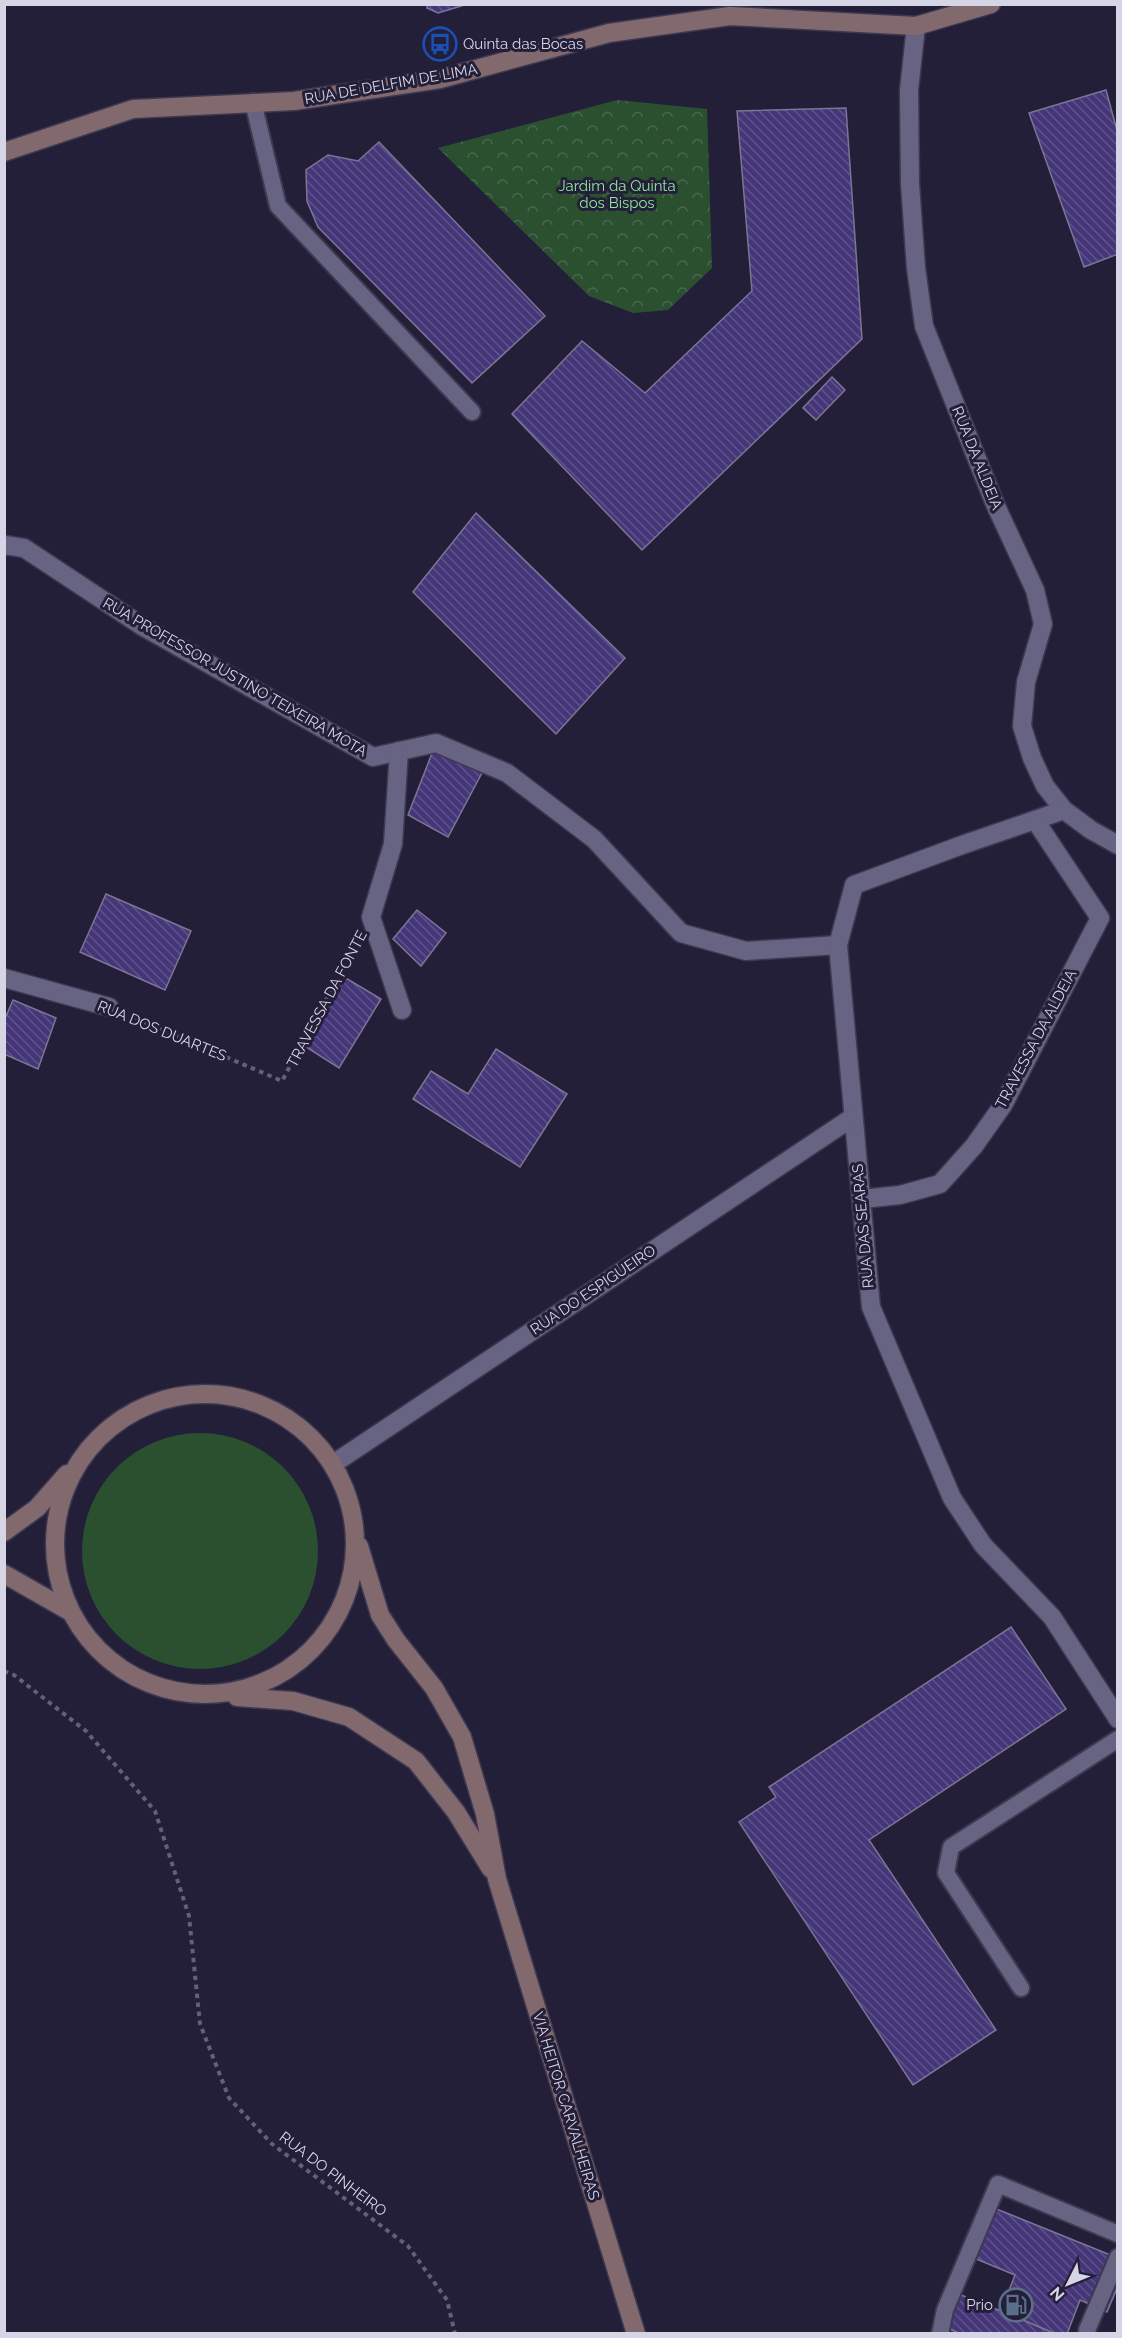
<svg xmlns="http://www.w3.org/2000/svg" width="1122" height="2338" viewBox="0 0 1122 2338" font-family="Raleway,sans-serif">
<defs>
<pattern id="park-crowns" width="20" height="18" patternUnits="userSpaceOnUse" patternTransform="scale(1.5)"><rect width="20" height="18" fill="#2b5030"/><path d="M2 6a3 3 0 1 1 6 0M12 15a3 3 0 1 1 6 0" fill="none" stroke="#49684e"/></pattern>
<pattern id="building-back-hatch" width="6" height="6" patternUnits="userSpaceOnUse" patternTransform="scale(1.5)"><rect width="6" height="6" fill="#443678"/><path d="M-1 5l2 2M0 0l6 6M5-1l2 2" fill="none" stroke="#5e528b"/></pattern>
</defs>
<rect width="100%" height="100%" fill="#241f39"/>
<circle fill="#2b5030" cx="200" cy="1551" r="118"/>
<path fill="url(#park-crowns)" d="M 617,100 L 707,109 L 712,268 L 668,310 L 633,313 L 589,296 L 438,148 Z"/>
<g fill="url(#building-back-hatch)" stroke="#7a7695" stroke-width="1.5">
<path d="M 427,4 L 468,4 L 438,13 L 427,8 Z"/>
<path d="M 1106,90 L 1118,134 L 1118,254 L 1084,267 L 1029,113 Z"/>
<path d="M 846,108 L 862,339 L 642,550 L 512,414 L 582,341 L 645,393 L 752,291 L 737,111 Z"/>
<path d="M 379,142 L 545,316 L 472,383 L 318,227 L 307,201 L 306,170 L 328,155 L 358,161 Z"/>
<path d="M 832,377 L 845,390 L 816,420 L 803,408 Z"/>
<path d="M 476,513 L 625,658 L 556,734 L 413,592 Z"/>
<path d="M 436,743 L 484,769 L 448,837 L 408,815 Z"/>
<path d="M 106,894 L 191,931 L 165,990 L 80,952 Z"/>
<path d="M 417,910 L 446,933 L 421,966 L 393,939 Z"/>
<path d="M 344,977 L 381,999 L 339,1068 L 303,1045 Z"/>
<path d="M 13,1000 L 56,1018 L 38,1069 L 4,1054 L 4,1021 Z"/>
<path d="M 496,1049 L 567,1094 L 520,1167 L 413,1099 L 431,1071 L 468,1094 Z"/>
<path d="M 1011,1627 L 1066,1709 L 869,1840 L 996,2030 L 913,2085 L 739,1822 L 776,1797 L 769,1787 Z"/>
<path d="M 994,2208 L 1118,2258 L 1118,2286 L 1107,2312 L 1080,2300 L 1067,2334 L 1056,2334 L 1001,2311 L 1015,2275 L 974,2258 Z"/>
<path d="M 961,2295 L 1001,2311 L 1056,2334 L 961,2334 L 947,2328 Z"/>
</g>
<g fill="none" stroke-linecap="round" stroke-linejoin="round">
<g stroke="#3d3950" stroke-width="20">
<g id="service">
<path d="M 253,102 L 278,206 L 472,412"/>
<path d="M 1021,1988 L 946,1873 L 951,1847 L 1118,1739"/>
<path d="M 940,2334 L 945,2310 L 998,2184 L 1118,2234"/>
<path d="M 1088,2334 L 1087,2330 L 1118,2257"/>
</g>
</g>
<g stroke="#3d3950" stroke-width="21">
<g id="minor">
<path d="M 916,26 L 909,90 L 910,184 L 916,268 L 924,326 L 995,504 L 1035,590 L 1043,624 L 1026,682 L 1022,726 L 1032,758 L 1045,786 L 1064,810 L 1091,830 L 1118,845"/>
<path d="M 4,545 L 24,548 L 142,626 L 373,757 L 436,743 L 507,773 L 594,839 L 681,933 L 746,951 L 838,945"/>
<path d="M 399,751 L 393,844 L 371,917 L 402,1010"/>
<path d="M 1064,810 L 962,845 L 854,885 L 838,945 L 871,1307 L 952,1498 L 983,1545 L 1052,1617 L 1118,1719"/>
<path d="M 4,978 L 109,1007"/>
<path d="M 862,1199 L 900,1195 L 940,1184 L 974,1146 L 1003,1105 L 1100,918 L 1035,820"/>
<path d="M 333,1464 L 853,1117"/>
</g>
</g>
<g stroke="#3d3950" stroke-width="21">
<g id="secondary">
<path d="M 4,152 L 133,109 L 294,101 L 440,79 L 609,33 L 730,16 L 916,26 L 991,4"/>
<circle cx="205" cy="1544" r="150"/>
<path d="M 4,1532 L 37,1508 L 67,1474"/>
<path d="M 359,1546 L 380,1615 L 396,1640 L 434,1688 L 462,1737 L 485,1814 L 497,1879 L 636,2334"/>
<path d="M 4,1574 L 69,1611"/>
<path d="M 237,1697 L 293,1701 L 349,1717 L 416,1761 L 456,1812 L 491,1869"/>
</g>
</g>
<g stroke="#646077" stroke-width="4" stroke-dasharray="4.5 4.5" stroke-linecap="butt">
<path d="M 135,1018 L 282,1081 L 352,951"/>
<path d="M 4,1671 L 14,1675 L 86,1731 L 155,1811 L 189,1916 L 200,2024 L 229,2098 L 272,2144 L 408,2246 L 447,2300 L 455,2334"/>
</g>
<use href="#service" stroke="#676382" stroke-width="16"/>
<use href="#minor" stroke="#676382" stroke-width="18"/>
<use href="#secondary" stroke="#82696d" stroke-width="18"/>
</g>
<defs>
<g id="bus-ring" transform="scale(1.725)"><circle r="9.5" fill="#241f39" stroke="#1a4fb4" stroke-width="1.5"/><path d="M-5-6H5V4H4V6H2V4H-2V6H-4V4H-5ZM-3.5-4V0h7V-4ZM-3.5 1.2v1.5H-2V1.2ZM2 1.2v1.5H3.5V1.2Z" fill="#1a4fb4"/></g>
<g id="fuel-ring" transform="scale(1.725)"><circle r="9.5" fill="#241f39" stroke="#5c6f8a" stroke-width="1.5"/><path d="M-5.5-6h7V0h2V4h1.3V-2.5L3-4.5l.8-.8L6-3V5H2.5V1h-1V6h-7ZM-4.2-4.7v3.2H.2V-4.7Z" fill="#5c6f8a"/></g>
</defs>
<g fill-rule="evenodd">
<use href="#bus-ring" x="440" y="44"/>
<use href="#fuel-ring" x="1016" y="2305"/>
</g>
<g text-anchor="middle" stroke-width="6" stroke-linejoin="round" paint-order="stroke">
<g font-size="15" fill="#d6d5e6" stroke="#241f39" text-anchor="start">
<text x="463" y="49">Quinta das Bocas</text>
<text x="993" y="2310" text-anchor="end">Prio</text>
</g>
<g font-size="15" fill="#d6d5e6" stroke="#241f39">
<text transform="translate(391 84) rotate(-10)" y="5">RUA DE DELFIM DE LIMA</text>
<text transform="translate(977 458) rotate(68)" y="5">RUA DA ALDEIA</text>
<text transform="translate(235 677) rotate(30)" y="5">RUA PROFESSOR JUSTINO TEIXEIRA MOTA</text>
<text transform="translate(327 999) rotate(-62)" y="5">TRAVESSA DA FONTE</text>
<text transform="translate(162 1031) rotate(22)" y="5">RUA DOS DUARTES</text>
<text transform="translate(1036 1039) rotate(-62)" y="5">TRAVESSA DA ALDEIA</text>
<text transform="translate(863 1226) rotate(-95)" y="5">RUA DAS SEARAS</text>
<text transform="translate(593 1290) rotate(-34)" y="5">RUA DO ESPIGUEIRO</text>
<text transform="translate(566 2106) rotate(73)" y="5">VIA HEITOR CARVALHEIRAS</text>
<text transform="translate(333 2174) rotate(37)" y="5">RUA DO PINHEIRO</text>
</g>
<g font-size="15" fill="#8de799" stroke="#241f39">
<text x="617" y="191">Jardim da Quinta<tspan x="617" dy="17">dos Bispos</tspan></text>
</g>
</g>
<rect width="1122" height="2338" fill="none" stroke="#d6d5e6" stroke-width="12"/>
<g transform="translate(1068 2284) rotate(227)" stroke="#241f39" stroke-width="4.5" paint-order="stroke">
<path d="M0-4.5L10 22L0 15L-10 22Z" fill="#d6d5e6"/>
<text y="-9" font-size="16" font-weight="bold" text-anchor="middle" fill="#d6d5e6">N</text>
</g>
</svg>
